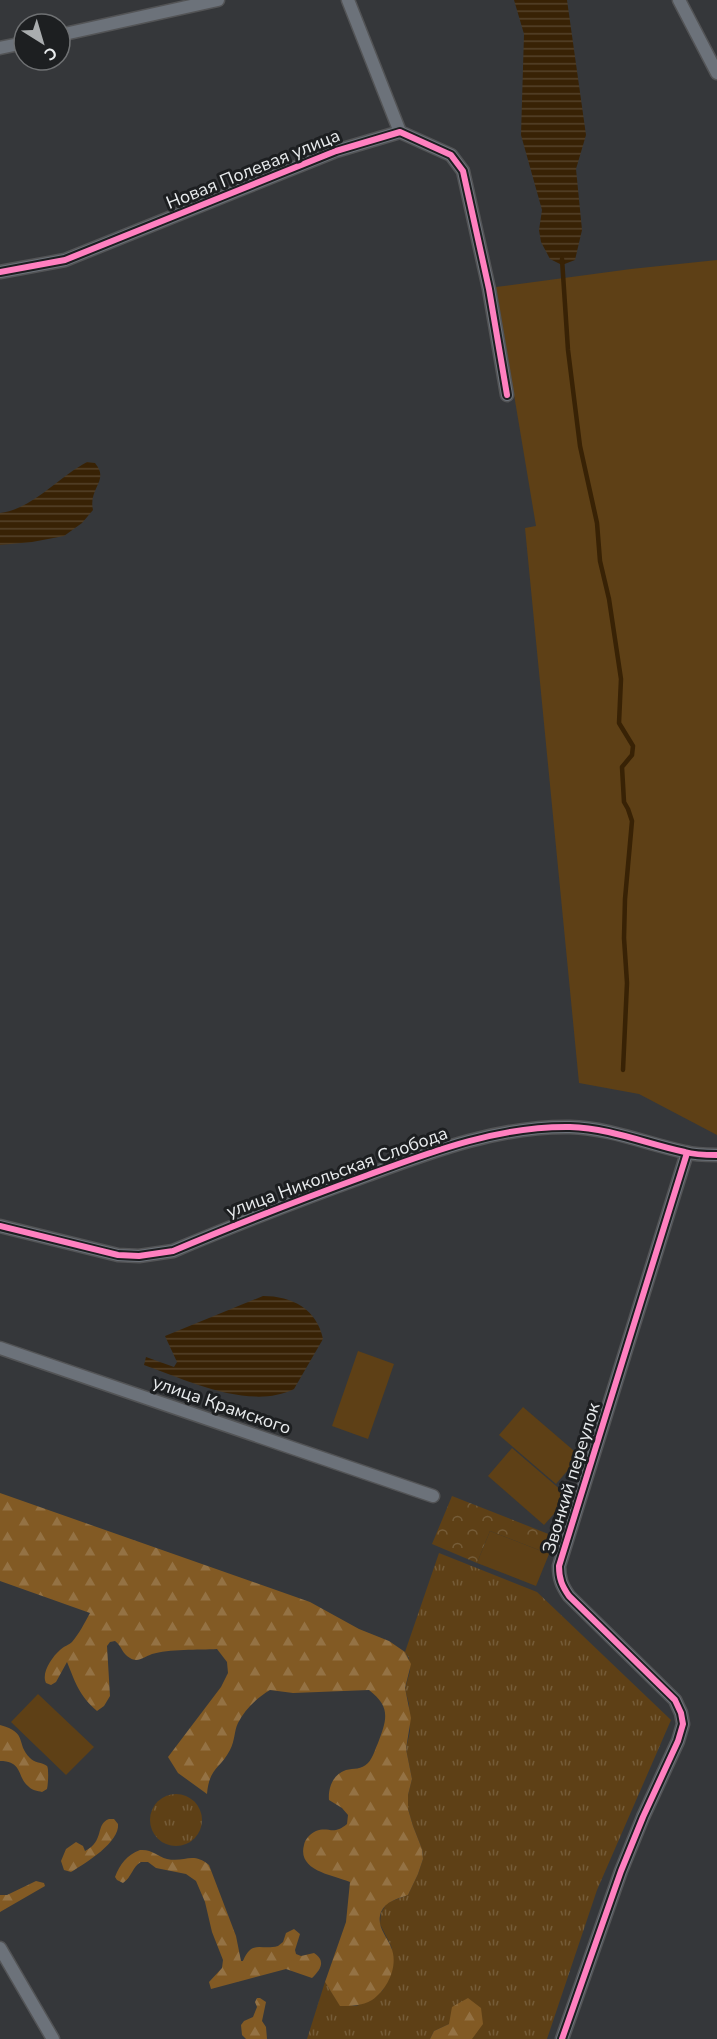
<svg xmlns="http://www.w3.org/2000/svg" width="717" height="2039" viewBox="0 0 717 2039" font-family="'Nunito Sans',sans-serif">
<defs>
<pattern id="grass-tufts" width="24" height="20" patternUnits="userSpaceOnUse" patternTransform="scale(1.5)"><rect width="24" height="20" fill="#5e4016"/><path d="M3 7l-1-3M5 7V3M7 7l1-3M15 17l-1-3M17 17v-4M19 17l1-3" fill="none" stroke="#755c38"/></pattern>
<pattern id="forest-firs" width="22" height="20" patternUnits="userSpaceOnUse" patternTransform="scale(1.5)"><rect width="22" height="20" fill="#825a24"/><path d="M5 1l3.5 6h-7zM16 11l3.5 6h-7z" fill="#947244"/></pattern>
<pattern id="park-crowns" width="20" height="18" patternUnits="userSpaceOnUse" patternTransform="scale(1.5)"><rect width="20" height="18" fill="#5e4016"/><path d="M2 6a3 3 0 1 1 6 0M12 15a3 3 0 1 1 6 0" fill="none" stroke="#755c38"/></pattern>
<pattern id="water-rules" width="6" height="5" patternUnits="userSpaceOnUse" patternTransform="scale(1.5)"><rect width="6" height="5" fill="#382205"/><path d="M0 2.5h6" fill="none" stroke="#55422a"/></pattern>
</defs>
<rect width="100%" height="100%" fill="#35373a"/>
<g fill="url(#grass-tufts)">
<path d="M 439,1553 L 537,1592 L 671,1720 L 597,1890 L 547,2039 L 472,2039 L 449,2024 L 434,2031 L 430,2039 L 307,2039 L 325,1982 L 341,2006 L 356,2006 L 371,2000 L 383,1990 L 392,1948 L 380,1924 L 381,1913 L 387,1903 L 408,1895 L 418,1874 L 423,1859 L 422,1849 L 413,1826 L 408,1809 L 408,1795 L 412,1779 L 406,1749 L 410,1731 L 409,1704 L 405,1689 L 410,1671 L 409,1658 L 405,1652 Z"/>
<circle cx="176" cy="1820" r="26"/>
</g>
<g fill="url(#forest-firs)">
<path d="M 0,1493 L 310,1602 L 359,1629 L 389,1641 L 405,1652 L 411,1664 L 405,1688 L 411,1718 L 406,1749 L 412,1779 L 408,1795 L 408,1809 L 413,1826 L 422,1849 L 423,1859 L 418,1874 L 408,1895 C 397,1899 386,1901 381,1912 C 376,1926 386,1935 391,1947 C 399,1965 388,1989 372,2000 C 362,2006 351,2006 340,2006 L 325,1982 L 346,1922 L 350,1882 C 333,1875 297,1871 304,1845 C 305,1839 311,1833 316,1831 C 329,1826 333,1836 347,1824 L 348,1815 L 342,1808 L 329,1800 C 328,1788 333,1774 346,1770 C 354,1768 361,1770 368,1763 C 373,1758 375,1749 378,1743 C 387,1719 391,1707 369,1690 L 293,1693 L 270,1690 C 258,1697 245,1709 238,1723 C 234,1731 235,1741 230,1750 C 220,1769 209,1768 207,1794 L 178,1773 L 168,1757 L 221,1687 L 228,1673 L 227,1662 L 217,1649 C 199,1650 168,1649 152,1654 C 144,1657 138,1663 130,1658 C 122,1654 122,1646 115,1641 L 110,1642 L 107,1646 L 110,1696 L 104,1706 L 97,1711 C 79,1695 76,1684 67,1662 L 56,1682 L 51,1685 L 46,1683 C 41,1673 52,1657 60,1650 C 64,1646 69,1645 72,1642 C 79,1634 85,1622 90,1613 L 0,1581 Z"/>
<path d="M 0,1725 C 29,1733 15,1743 30,1758 C 34,1763 42,1762 47,1766 C 49,1768 48,1786 47,1789 L 42,1792 C 38,1791 31,1790 28,1786 C 17,1777 23,1761 0,1761 Z"/>
<path d="M 109,1819 L 114,1819 L 118,1824 C 120,1842 86,1863 71,1872 L 64,1870 L 61,1861 L 66,1849 L 76,1842 L 83,1846 L 85,1851 C 105,1841 95,1824 109,1819 Z"/>
<path d="M 140,1850 C 152,1849 157,1856 167,1859 C 185,1863 192,1851 209,1865 L 236,1936 L 241,1961 L 243,1961 C 252,1939 261,1951 278,1946 L 283,1942 L 286,1933 L 294,1929 L 300,1934 L 295,1950 L 296,1954 L 301,1956 L 314,1953 C 326,1961 321,1969 312,1978 L 286,1969 L 211,1989 L 209,1982 L 222,1968 L 223,1960 L 212,1932 L 205,1902 L 196,1881 L 186,1874 L 156,1868 L 148,1862 L 141,1862 C 132,1867 132,1877 123,1883 L 117,1880 L 115,1877 C 120,1864 127,1855 140,1850 Z"/>
<path d="M 36,1881 L 44,1883 L 45,1886 L 0,1912 L 0,1895 L 7,1895 Z"/>
<path d="M 257,1998 L 260,1998 L 266,2002 L 262,2021 L 266,2027 L 267,2039 L 246,2039 L 242,2035 L 241,2025 L 244,2021 L 253,2017 L 257,2007 L 255,2002 Z"/>
<path d="M 468,1998 L 481,2008 L 483,2024 L 472,2039 L 430,2039 L 434,2031 L 449,2024 L 452,2007 Z"/>
</g>
<path fill="url(#park-crowns)" d="M 452,1496 L 556,1537 L 549,1554 L 490,1531 L 477,1563 L 432,1544 Z"/>
<g fill="#5e4016">
<path d="M 717,260 L 717,1135 L 639,1094 L 579,1083 L 525,528 L 536,526 L 496,287 L 631,269 Z"/>
<path d="M 358,1351 L 394,1364 L 368,1439 L 332,1426 Z"/>
<path d="M 523,1407 L 580,1456 L 556,1484 L 499,1435 Z"/>
<path d="M 512,1448 L 569,1497 L 544,1525 L 488,1476 Z"/>
<path d="M 490,1531 L 549,1554 L 536,1586 L 477,1563 Z"/>
<path d="M 38,1694 L 94,1747 L 66,1775 L 11,1722 Z"/>
</g>
<g fill="url(#water-rules)">
<path d="M 514,0 L 567,0 L 586,135 L 576,169 L 582,230 L 575,260 L 562,265 L 550,259 L 541,242 L 539,230 L 542,210 L 521,135 L 524,34 Z"/>
<path d="M 87,462 L 95,463 C 110,481 88,488 93,510 L 82,523 L 64,536 L 32,542 L 0,545 L 0,513 C 31,510 60,476 87,462 Z"/>
<path d="M 263,1296 C 292,1296 317,1309 323,1339 L 294,1389 C 250,1411 187,1380 144,1365 L 146,1357 L 174,1367 L 177,1362 L 165,1336 Z"/>
</g>
<g fill="none" stroke-linecap="round" stroke-linejoin="round">
<path stroke="#382205" stroke-width="4.5" d="M 562,259 L 568,350 L 580,446 L 597,523 L 600,561 L 609,599 L 621,679 L 619,723 L 633,746 L 632,755 L 622,767 L 624,802 L 628,809 L 632,821 L 625,899 L 624,938 L 627,983 L 623,1070"/>
<g stroke="#535456" stroke-width="15">
<g id="street">
<path d="M 348,0 L 400,132"/>
<path d="M 679,0 L 717,73"/>
<path d="M 60,35 L 218,0"/>
<path d="M 0,48 L 24,43"/>
<path d="M 0,272 L 65,260 L 336,151 L 400,132 L 451,155 L 463,171 L 489,289 L 507,395"/>
<path d="M 0,1226 L 118,1255 L 139,1256 L 173,1251 C 237,1224 302,1199 368,1175 C 433,1151 499,1126 570,1127 C 610,1128 647,1144 685,1152 C 695,1155 707,1155 717,1155"/>
<path d="M 0,1348 L 433,1496"/>
<path d="M 0,1948 L 53,2039"/>
<path d="M 562,2039 L 621,1871 L 643,1817 L 678,1741 L 683,1724 L 681,1713 L 675,1700 L 569,1596 C 562,1586 559,1579 559,1566 L 687,1153"/>
</g>
</g>
<use href="#street" stroke="#6c727a" stroke-width="12"/>
<g stroke="#1d1f21" stroke-width="10">
<g id="cycleway">
<path d="M 0,272 L 65,260 L 336,151 L 400,132 L 451,155 L 463,171 L 489,289 L 507,395"/>
<path d="M 0,1226 L 118,1255 L 139,1256 L 173,1251 C 237,1224 302,1199 368,1175 C 433,1151 499,1126 570,1127 C 610,1128 647,1144 685,1152 C 695,1155 707,1155 717,1155"/>
<path d="M 562,2039 L 621,1871 L 643,1817 L 678,1741 L 683,1724 L 681,1713 L 675,1700 L 569,1596 C 562,1586 559,1579 559,1566 L 687,1153"/>
</g>
</g>
<use href="#cycleway" stroke="#ff80c0" stroke-width="6"/>
</g>
<g text-anchor="middle" stroke-width="6" stroke-linejoin="round" paint-order="stroke">
<g font-size="18" fill="#e9ecee" stroke="#1d1f21">
<text transform="translate(253 169) rotate(-22)" y="6">Новая Полевая улица</text>
<text transform="translate(337 1172) rotate(-20)" y="6">улица Никольская Слобода</text>
<text transform="translate(222 1405) rotate(19)" y="6">улица Крамского</text>
<text transform="translate(571 1478) rotate(-73)" y="6">Звонкий переулок</text>
</g>
</g>
<g transform="translate(42 42) rotate(143)"><circle r="28" fill="#1d1f21" stroke="#6f7173" stroke-width="1.5"/>
<path d="M0-4.5L10 22L0 15L-10 22Z" fill="#aaadaf"/>
<text y="-9" font-size="16" font-weight="bold" text-anchor="middle" fill="#e9ecee">С</text>
</g>
</svg>
